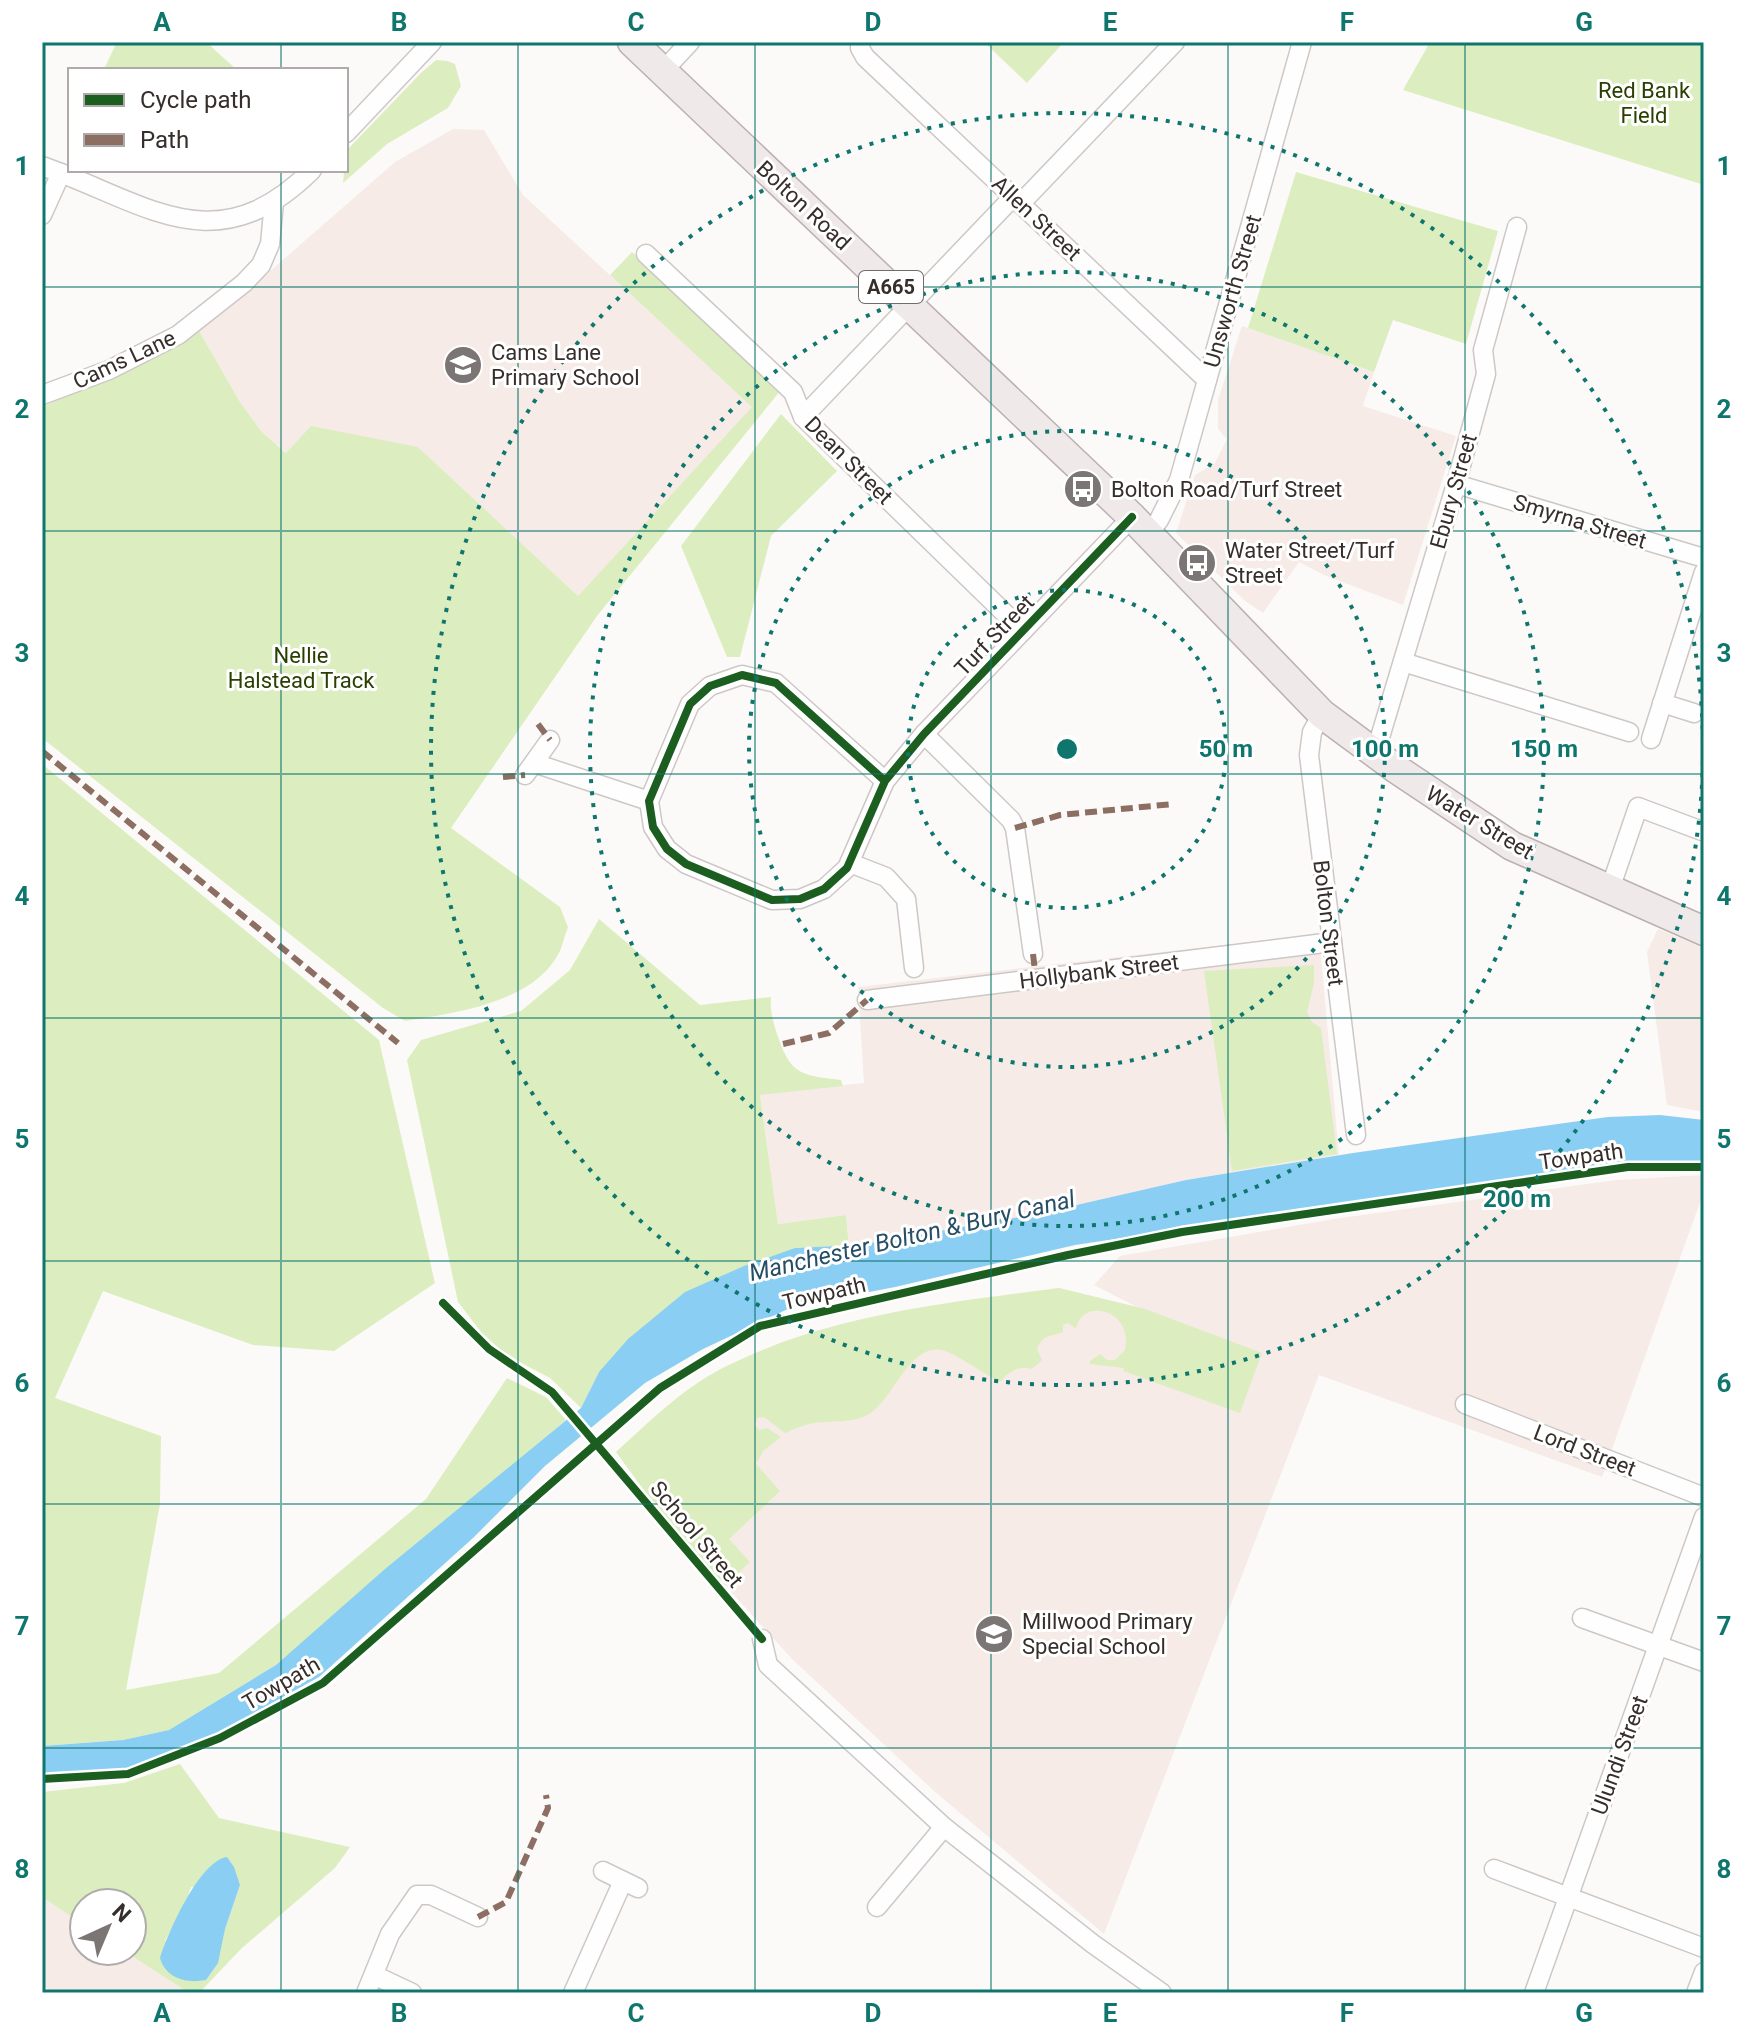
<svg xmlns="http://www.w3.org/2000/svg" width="1746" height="2035" viewBox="0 0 1746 2035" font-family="Roboto,sans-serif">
<rect width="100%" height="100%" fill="#fcfaf8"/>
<g fill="#f6ebe6">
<path d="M 453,129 L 484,130 L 523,195 L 753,407 L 578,596 L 418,447 L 287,453 L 261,431 L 240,402 L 198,329 L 261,279 L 395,162 Z"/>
<path d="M 1242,326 L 1374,372 L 1363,406 L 1456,436 L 1403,605 L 1324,575 L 1299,562 L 1263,613 L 1245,601 L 1176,533 L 1195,475 L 1215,463 L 1227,439 L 1218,429 L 1218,400 Z"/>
<path d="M 1658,929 L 1704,948 L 1704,1112 L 1667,1105 L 1647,952 Z"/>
<path d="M 1319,934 L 1339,1155 L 1186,1180 L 1037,1214 L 859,1245 L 849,1246 L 846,1215 L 778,1224 L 760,1094 L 864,1083 L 858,987 Z"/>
<path d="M 1704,1175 L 1704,1191 L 1602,1477 L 1319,1375 L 1104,1934 L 934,1791 L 792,1659 L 694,1551 L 616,1452 L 679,1396 L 720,1369 L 782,1342 L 819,1330 L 895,1312 L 1059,1288 L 1137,1307 L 1094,1285 L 1120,1256 L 1334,1219 L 1616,1180 Z"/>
<path d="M 42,1897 L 84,1925 L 84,1951 L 124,1951 L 189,1993 L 54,1993 L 42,1985 Z"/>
</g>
<g fill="#dceec0" fill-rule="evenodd">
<path d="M 117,42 L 206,42 L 237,70 L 104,69 Z"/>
<path d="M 984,42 L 1064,42 L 1027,83 Z"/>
<path d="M 1430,42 L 1704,42 L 1704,185 L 1403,90 Z"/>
<path d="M 436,60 L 448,61 L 455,64 L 461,86 L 448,108 L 387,144 L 343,183 L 346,151 L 421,73 Z"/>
<path d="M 1296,172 L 1498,231 L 1466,344 L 1393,320 L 1374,372 L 1248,328 Z"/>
<path d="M 632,252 L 781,390 L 597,616 L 451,828 L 560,907 L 568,927 C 565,935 563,943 560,951 C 535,1003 455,1013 405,1021 L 383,1008 L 42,738 L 42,407 L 141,363 L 198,329 L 240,402 L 261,431 L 286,453 L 311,426 L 418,447 L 578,596 L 752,407 L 610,275 Z"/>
<path d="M 781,414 L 837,471 L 771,536 L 740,657 L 727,657 L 681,546 Z"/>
<path d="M 42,764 L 379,1040 L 435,1283 L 334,1351 L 253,1345 L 103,1291 L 55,1398 L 161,1436 L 160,1504 L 126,1690 L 219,1673 L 426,1499 L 507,1378 L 546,1397 L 566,1420 L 276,1665 L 169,1730 L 123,1740 L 42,1746 Z"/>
<path d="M 599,919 L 700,1005 L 771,997 C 770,1011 773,1021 777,1034 C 791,1075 800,1075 841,1080 L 843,1086 L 760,1095 L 778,1224 L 846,1215 L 849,1246 L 795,1248 L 599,1372 L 581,1408 L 550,1378 L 506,1355 L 481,1332 L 458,1302 L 407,1060 L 421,1040 L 521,1011 L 570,970 Z"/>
<path d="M 1314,965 L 1314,983 L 1307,1012 L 1312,1022 L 1321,1028 L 1337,1154 L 1232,1171 L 1204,971 Z"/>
<path d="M 1059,1288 L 1145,1309 L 1262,1353 L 1240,1413 L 1123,1371 L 1124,1368 L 1090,1364 L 1090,1361 L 1100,1354 L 1107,1360 L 1115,1360 L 1125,1350 C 1134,1309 1081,1297 1076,1329 L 1068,1323 L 1063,1325 L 1063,1332 C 1050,1337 1043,1334 1037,1349 L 1042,1360 L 1032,1369 C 1018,1365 1009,1372 1000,1382 C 983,1373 968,1362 952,1354 C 912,1332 896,1398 869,1414 C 850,1424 834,1420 814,1423 C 804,1425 794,1429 785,1433 L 764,1417 L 757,1418 L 755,1425 L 759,1430 L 767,1428 L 781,1437 L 763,1451 L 756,1464 L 780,1491 L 729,1539 L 750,1562 L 724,1586 L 646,1493 L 616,1452 C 649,1422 682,1389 721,1369 C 826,1315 944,1303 1059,1288 Z"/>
<path d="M 180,1764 L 219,1818 L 350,1847 L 335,1868 L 242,1948 L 199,1993 L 189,1993 L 124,1951 L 132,1951 L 132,1903 L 84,1903 L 84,1925 L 42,1897 L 42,1792 L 124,1783 ZM 240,1885 L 225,1929 L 165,1941 L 186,1902 L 191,1887 Z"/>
</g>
<g fill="#8bcef3">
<path d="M 1660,1115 L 1704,1120 L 1704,1163 L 1655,1162 L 1594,1167 L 1075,1245 L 895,1287 L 792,1307 L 703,1349 L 645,1383 L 545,1466 L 473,1538 L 319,1677 L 214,1736 L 173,1754 L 128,1769 L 42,1775 L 42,1746 L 123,1740 L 169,1730 L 276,1665 L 385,1569 L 581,1408 L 599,1372 L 628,1339 L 685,1292 L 744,1266 L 795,1248 L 859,1245 L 1037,1214 L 1186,1180 L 1353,1153 L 1608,1117 Z"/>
<path d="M 227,1857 L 234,1867 L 240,1885 L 225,1929 L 218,1963 L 206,1980 C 186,1984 166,1978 160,1958 C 168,1933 199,1861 227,1857 Z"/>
</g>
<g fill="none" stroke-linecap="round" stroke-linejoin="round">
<g stroke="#cdc8c6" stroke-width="21">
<g id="minor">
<path d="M 860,42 L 860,48 L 865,57 L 1207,380"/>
<path d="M 662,72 L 690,42"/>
<path d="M 346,133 L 432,42"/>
<path d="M 42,166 C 147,203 215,266 312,170"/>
<path d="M 1021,203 L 1175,42"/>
<path d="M 42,215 L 61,173"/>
<path d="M 646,254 L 793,392 L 803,417 L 1023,631"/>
<path d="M 42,395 L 109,370 L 178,335 L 244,283 L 261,265 L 270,244 L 274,202"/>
<path d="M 803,417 L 1014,196"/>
<path d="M 1456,484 L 1704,558"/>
<path d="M 1148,534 L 1159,520 L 1179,480 L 1302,42"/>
<path d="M 1403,662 L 1629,732"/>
<path d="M 1662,703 L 1694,713"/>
<path d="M 1322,714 L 1312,732 L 1309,755 L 1356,1135"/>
<path d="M 924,734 L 1011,820 L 1015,828 L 1033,954"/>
<path d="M 1651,739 L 1704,572"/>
<path d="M 1375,754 L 1456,484 L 1486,374 L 1483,350 L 1517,227"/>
<path d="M 534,763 L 649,801"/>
<path d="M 525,775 L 550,740"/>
<path d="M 885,781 L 776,683 L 742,675 L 710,686 L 690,704 L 649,801 L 653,827 L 667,849 L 686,864 L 772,900 L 800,899 L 824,889 L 847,868 L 885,781 L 924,734 L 1132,517"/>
<path d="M 850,863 L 886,877 L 906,899 L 914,968"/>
<path d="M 1610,889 L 1638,807 L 1702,831"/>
<path d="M 867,1000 L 1332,942"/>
<path d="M 1465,1404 L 1704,1497"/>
<path d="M 1582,1618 L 1704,1662"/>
<path d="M 762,1639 L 768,1665 L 944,1827 L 1093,1944 L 1162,1993"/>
<path d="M 1494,1869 L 1704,1948"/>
<path d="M 603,1871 L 638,1888"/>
<path d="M 877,1907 L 944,1827"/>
<path d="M 374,1975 L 412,1993"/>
<path d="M 366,1993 L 390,1934 L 417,1895 L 431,1895 L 478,1917"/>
<path d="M 573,1993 L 623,1881"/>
<path d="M 1534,1993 L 1704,1517"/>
<path d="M 1696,1993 L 1704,1972"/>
</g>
</g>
<g stroke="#bcb0b0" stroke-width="31">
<path id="primary" d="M 632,42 L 1132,517 L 1322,714 L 1395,768 L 1512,846 L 1704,931"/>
</g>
<use href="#minor" stroke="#fffefe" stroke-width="18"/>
<use href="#primary" stroke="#efe9ea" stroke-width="28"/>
<g stroke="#8d6e63" stroke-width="6" stroke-dasharray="12 6" stroke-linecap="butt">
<path d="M 538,724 L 550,740"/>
<path d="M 42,751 L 398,1043"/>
<path d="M 503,777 L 525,775"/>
<path d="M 1015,828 L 1060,815 L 1173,804"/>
<path d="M 1033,954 L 1036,979"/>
<path d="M 783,1044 L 829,1033 L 867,1000"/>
<path d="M 478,1917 L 506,1902 L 548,1808 L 546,1795"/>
</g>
<g stroke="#fff" stroke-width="13">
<g id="cycleway">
<path d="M 885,781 L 776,683 L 742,675 L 710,686 L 690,704 L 649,801 L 653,827 L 667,849 L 686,864 L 772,900 L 800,899 L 824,889 L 847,868 L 885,781 L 924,734 L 1132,517"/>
<path d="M 443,1303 L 489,1349 L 552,1392 L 762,1639"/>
<path d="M 42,1779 L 128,1774 L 220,1738 L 323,1683 L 660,1388 L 760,1326 L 1068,1255 L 1182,1232 L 1628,1167 L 1704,1167"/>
</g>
</g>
<use href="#cycleway" stroke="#1b5e20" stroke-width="8"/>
</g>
<path fill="none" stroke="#0f766e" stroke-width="2" stroke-opacity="0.55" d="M 281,42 L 281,70M 518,42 L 518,1993M 755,42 L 755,1993M 991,42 L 991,1993M 1228,42 L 1228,1993M 1465,42 L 1465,1993M 281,170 L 281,1993M 42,287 L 1704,287M 42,531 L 1704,531M 42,774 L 1704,774M 42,1018 L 1704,1018M 42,1261 L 1704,1261M 42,1504 L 1704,1504M 42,1748 L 1704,1748"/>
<g fill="none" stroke="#0f766e" stroke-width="4" stroke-dasharray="4 8">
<circle cx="1067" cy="749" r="159"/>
<circle cx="1067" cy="749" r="318"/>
<circle cx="1067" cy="749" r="477"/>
<circle cx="1067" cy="749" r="636"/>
</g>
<defs>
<g id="school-disc" transform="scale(2)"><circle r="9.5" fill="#7b7573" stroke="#fff"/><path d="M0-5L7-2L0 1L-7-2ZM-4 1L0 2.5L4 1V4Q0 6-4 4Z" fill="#fff"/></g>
<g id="bus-disc" transform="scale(2)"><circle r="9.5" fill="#7b7573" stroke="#fff"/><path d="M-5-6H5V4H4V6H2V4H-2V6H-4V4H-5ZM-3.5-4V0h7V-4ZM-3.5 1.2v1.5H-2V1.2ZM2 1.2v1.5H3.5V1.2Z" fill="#fff"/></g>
</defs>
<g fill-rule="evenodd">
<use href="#school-disc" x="463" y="365"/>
<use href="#bus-disc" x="1083" y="489"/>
<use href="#bus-disc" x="1197" y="563"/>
<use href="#school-disc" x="994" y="1634"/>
</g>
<g text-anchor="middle" stroke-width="6" stroke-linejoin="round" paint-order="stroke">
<rect fill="#fff" stroke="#726d6b" stroke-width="2" x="859" y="271" width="64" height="32" rx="6"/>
<g font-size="20" font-weight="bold" fill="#362e2b">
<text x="891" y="294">A665</text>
</g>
<g font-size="22" fill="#2a3f00" stroke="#fff">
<text x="1644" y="98">Red Bank<tspan x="1644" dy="25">Field</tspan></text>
<text x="301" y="663">Nellie<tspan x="301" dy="25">Halstead Track</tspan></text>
</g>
<g font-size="22" fill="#362e2b" stroke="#fff">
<text transform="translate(804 205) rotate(43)" y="8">Bolton Road</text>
<text transform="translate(1037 218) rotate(43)" y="8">Allen Street</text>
<text transform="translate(1232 291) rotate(-74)" y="8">Unsworth Street</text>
<text transform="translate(124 359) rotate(-25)" y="8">Cams Lane</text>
<text transform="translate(849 460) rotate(45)" y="8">Dean Street</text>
<text transform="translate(1453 491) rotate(-74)" y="8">Ebury Street</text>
<text transform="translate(1580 521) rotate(17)" y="8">Smyrna Street</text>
<text transform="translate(994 635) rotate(-46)" y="8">Turf Street</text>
<text transform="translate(1480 822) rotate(31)" y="8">Water Street</text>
<text transform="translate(1329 923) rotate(83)" y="8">Bolton Street</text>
<text transform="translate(1099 971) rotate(-7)" y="8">Hollybank Street</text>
<text transform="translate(1581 1156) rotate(-8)" y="8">Towpath</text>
<text transform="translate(824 1293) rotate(-13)" y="8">Towpath</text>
<text transform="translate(1585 1450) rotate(21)" y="8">Lord Street</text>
<text transform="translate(697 1534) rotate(50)" y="8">School Street</text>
<text transform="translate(281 1683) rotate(-30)" y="8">Towpath</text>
<text transform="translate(1619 1755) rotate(-70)" y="8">Ulundi Street</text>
</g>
<g font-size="22" fill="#362e2b" stroke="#fff" text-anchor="start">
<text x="491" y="360">Cams Lane<tspan x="491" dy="25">Primary School</tspan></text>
<text x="1111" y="497">Bolton Road/Turf Street</text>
<text x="1225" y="558">Water Street/Turf<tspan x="1225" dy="25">Street</tspan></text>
<text x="1022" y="1629">Millwood Primary<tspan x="1022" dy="25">Special School</tspan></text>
</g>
<g font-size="24" font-style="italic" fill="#264e66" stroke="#fff">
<text transform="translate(912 1236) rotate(-13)" y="8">Manchester Bolton &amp; Bury Canal</text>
</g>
</g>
<circle cx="1067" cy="749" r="12" fill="#0f766e" stroke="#fff" stroke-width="4"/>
<g font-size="24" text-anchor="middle" font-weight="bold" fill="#0f766e" stroke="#fff" stroke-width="6" stroke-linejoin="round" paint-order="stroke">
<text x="1226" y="757">50 m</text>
<text x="1385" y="757">100 m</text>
<text x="1544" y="757">150 m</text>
<text x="1517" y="1207">200 m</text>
</g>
<rect width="1746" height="2035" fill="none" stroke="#ffffff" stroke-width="88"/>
<rect x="68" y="68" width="280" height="104" fill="#ffffff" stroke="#afabaa" stroke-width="2"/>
<rect x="84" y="94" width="40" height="12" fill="#1b5e20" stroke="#afabaa" stroke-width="2"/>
<text x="140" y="108" font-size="24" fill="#362e2b">Cycle path</text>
<rect x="84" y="134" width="40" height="12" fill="#8d6e63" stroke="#afabaa" stroke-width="2"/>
<text x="140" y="148" font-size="24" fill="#362e2b">Path</text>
<g transform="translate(108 1927) rotate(44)"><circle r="38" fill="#ffffff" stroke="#afabaa" stroke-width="2"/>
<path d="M0-6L14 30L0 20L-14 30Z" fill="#7b7573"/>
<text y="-12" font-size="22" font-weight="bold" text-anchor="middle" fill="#362e2b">N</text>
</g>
<rect x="44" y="44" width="1658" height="1947" fill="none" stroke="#0f766e" stroke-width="3"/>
<g font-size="26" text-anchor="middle" font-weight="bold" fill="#0f766e">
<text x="162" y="31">A</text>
<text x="399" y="31">B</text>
<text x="636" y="31">C</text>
<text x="873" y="31">D</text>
<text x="1110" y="31">E</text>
<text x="1347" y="31">F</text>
<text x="1584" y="31">G</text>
<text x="22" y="175">1</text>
<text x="1724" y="175">1</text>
<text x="22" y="418">2</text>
<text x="1724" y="418">2</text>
<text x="22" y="662">3</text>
<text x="1724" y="662">3</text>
<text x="22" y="905">4</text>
<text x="1724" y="905">4</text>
<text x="22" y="1148">5</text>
<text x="1724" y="1148">5</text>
<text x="22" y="1392">6</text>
<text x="1724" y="1392">6</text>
<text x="22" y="1635">7</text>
<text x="1724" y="1635">7</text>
<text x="22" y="1878">8</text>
<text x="1724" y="1878">8</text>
<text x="162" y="2022">A</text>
<text x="399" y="2022">B</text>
<text x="636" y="2022">C</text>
<text x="873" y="2022">D</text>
<text x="1110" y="2022">E</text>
<text x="1347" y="2022">F</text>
<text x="1584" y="2022">G</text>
</g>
</svg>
